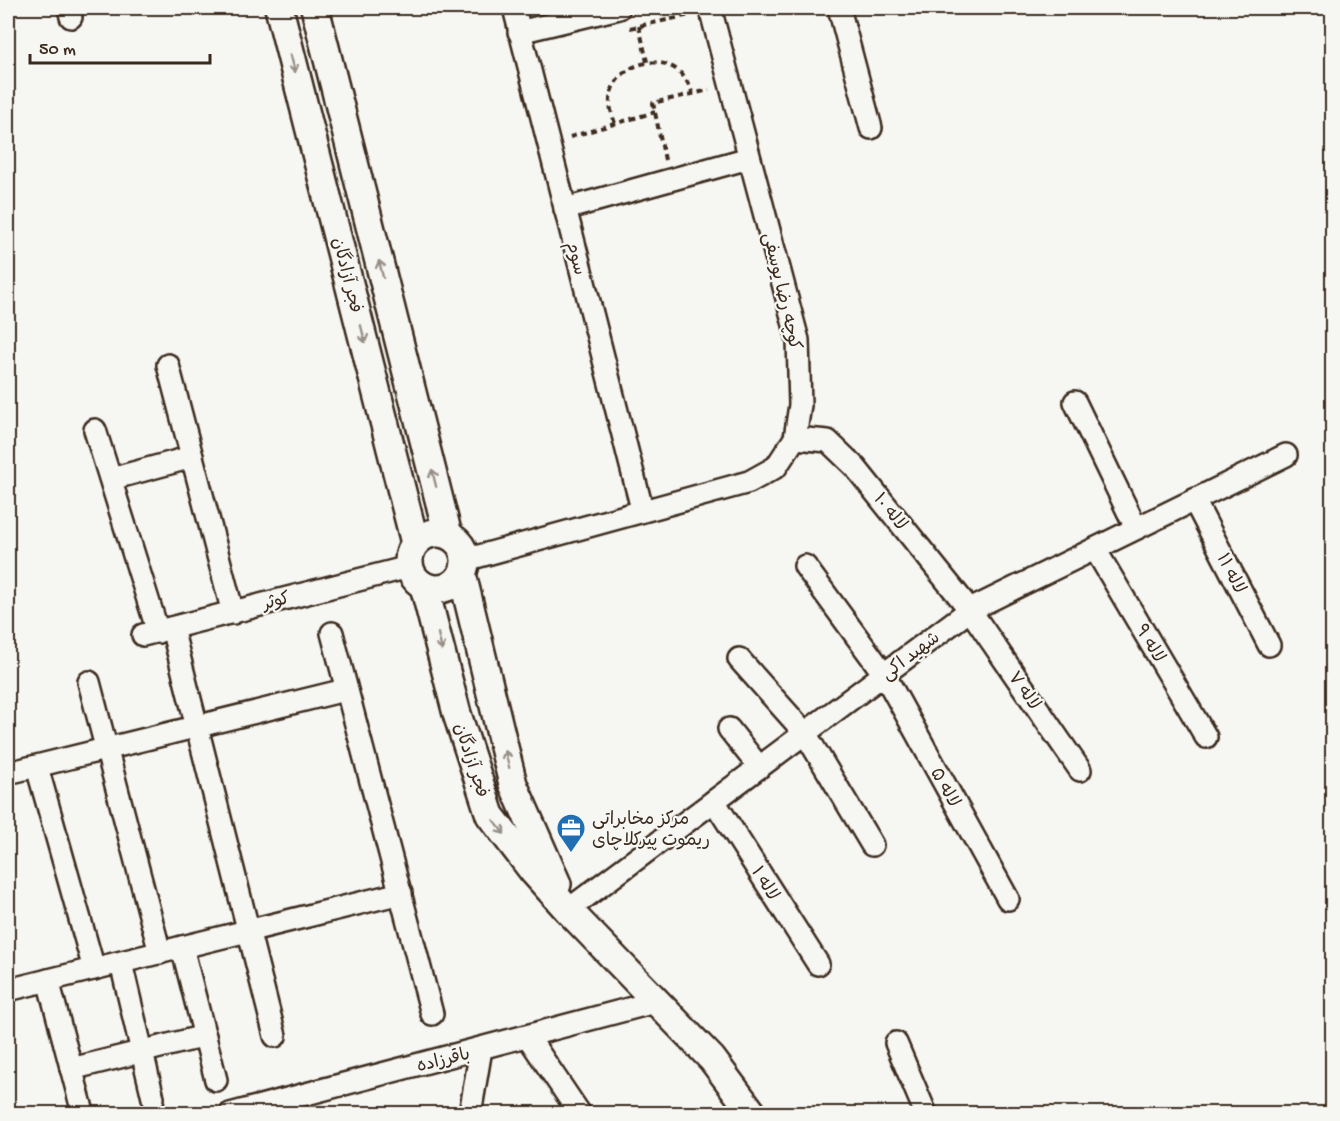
<svg xmlns="http://www.w3.org/2000/svg" width="1340" height="1121" viewBox="0 0 1340 1121" font-family="'Gochi Hand','Playpen Sans Arabic',sans-serif">
<rect width="100%" height="100%" fill="#f6f6f2"/>
<filter id="ink" filterUnits="userSpaceOnUse"><feTurbulence type="fractalNoise" baseFrequency=".0167" numOctaves="2"/><feDisplacementMap in="SourceGraphic" scale="12" xChannelSelector="R" yChannelSelector="G"/><feConvolveMatrix kernelMatrix="1 2 1 2 8 2 1 2 1" color-interpolation-filters="sRGB"/></filter>
<g filter="url(#ink)">
<g fill="none" stroke-linecap="round" stroke-linejoin="round">
<g stroke="#3b2a1e" stroke-width="26">
<g id="minor">
<path d="M 69,8 L 71,17"/>
<path d="M 514,8 L 642,509"/>
<path d="M 839,8 L 871,128"/>
<path d="M 519,32 L 619,8"/>
<path d="M 565,209 L 749,158"/>
<path d="M 168,365 L 233,613"/>
<path d="M 1075,402 L 1136,528"/>
<path d="M 95,430 L 158,632"/>
<path d="M 795,438 L 828,441 L 855,467 L 970,610 L 1080,770"/>
<path d="M 111,479 L 192,457"/>
<path d="M 1194,500 L 1269,645"/>
<path d="M 1095,549 L 1206,737"/>
<path d="M 465,560 L 749,482 L 776,467 L 795,438 L 800,405 L 798,340 L 710,8"/>
<path d="M 805,566 L 884,674 L 1008,899"/>
<path d="M 172,628 L 275,1036"/>
<path d="M 332,633 L 432,1014"/>
<path d="M 143,635 L 409,567"/>
<path d="M 739,659 L 805,733 L 872,845"/>
<path d="M 89,682 L 160,953"/>
<path d="M 729,729 L 759,767"/>
<path d="M 37,767 L 94,969"/>
<path d="M 8,773 L 345,690"/>
<path d="M 714,801 L 818,964"/>
<path d="M 568,910 L 970,610 L 1286,455"/>
<path d="M 182,947 L 216,1080"/>
<path d="M 121,963 L 153,1098"/>
<path d="M 48,980 L 82,1109"/>
<path d="M 8,990 L 401,893"/>
<path d="M 528,1037 L 580,1114"/>
<path d="M 896,1043 L 926,1114"/>
<path d="M 71,1069 L 205,1036"/>
<path d="M 230,1114 L 655,1002"/>
<path d="M 470,1114 L 481,1049"/>
</g>
</g>
<g stroke="#3b2a1e" stroke-width="32">
<g id="tertiary">
<path d="M 279,8 L 415,543"/>
<path d="M 315,8 L 448,535"/>
<circle cx="437" cy="561" r="28"/>
<path d="M 462,574 L 513,784 L 557,884"/>
<path d="M 424,586 L 457,714 L 490,815 L 533,871 L 568,910 L 712,1059 L 753,1114"/>
</g>
</g>
<g stroke="#3b2a1e" stroke-width="4" stroke-dasharray="6 4.5" stroke-linecap="butt">
<path d="M 639,26 L 647,62"/>
<path d="M 630,28 L 690,15"/>
<path d="M 615,123 C 613,118 611,111 610,105 C 607,67 661,47 684,77 C 688,82 690,88 693,94"/>
<path d="M 570,137 L 655,112"/>
<path d="M 665,160 L 653,103 L 709,90"/>
</g>
<use href="#minor" stroke="#f6f6f2" stroke-width="21"/>
<use href="#tertiary" stroke="#f6f6f2" stroke-width="27"/>
</g>
<defs><path id="oneway-shaft" d="M-6 0H5M1.5-3L5.5 0L1.5 3" fill="none" stroke-width="1.6" stroke-linecap="round" stroke-linejoin="round" transform="scale(1.5)"/></defs>
<g stroke="#989088">
<use href="#oneway-shaft" transform="translate(293 64) rotate(76)"/>
<use href="#oneway-shaft" transform="translate(381 269) rotate(-104)"/>
<use href="#oneway-shaft" transform="translate(363 334) rotate(76)"/>
<use href="#oneway-shaft" transform="translate(434 478) rotate(-104)"/>
<use href="#oneway-shaft" transform="translate(440 642) rotate(77)"/>
<use href="#oneway-shaft" transform="translate(507 759) rotate(-104)"/>
<use href="#oneway-shaft" transform="translate(499 827) rotate(52)"/>
</g>
</g>
<defs>
<g id="office-pin" transform="scale(1.5)"><path d="M0 17L-7.5 6A9.5 9.5 0 1 1 7.5 6Z" fill="#1f6fb2" stroke="#f6f6f2"/><path d="M-6-3h4V-5.5h4V-3h4V5H-6ZM-1-4.5V-3h2v-1.5ZM-6 0V1H6V0Z" fill="#fff"/></g>
</defs>
<g fill-rule="evenodd">
<use href="#office-pin" x="571" y="828"/>
</g>
<g text-anchor="middle" stroke-width="4.5" stroke-linejoin="round" paint-order="stroke">
<g font-size="18" fill="#3b2a1e" stroke="#f6f6f2">
<text transform="translate(577 258) rotate(75)" y="6">سوم</text>
<text transform="translate(348 275) rotate(76)" y="6">فجر آزادگان</text>
<text transform="translate(783 291) rotate(77)" y="6">کوچه رضا یوسفی</text>
<text transform="translate(891 511) rotate(51)" y="6">لاله ۱۰</text>
<text transform="translate(1232 573) rotate(63)" y="6">لاله ۱۱</text>
<text transform="translate(276 600) rotate(-14)" y="6">کوثر</text>
<text transform="translate(1151 643) rotate(59)" y="6">لاله ۹</text>
<text transform="translate(910 655) rotate(-37)" y="6">شهید اکی</text>
<text transform="translate(1025 690) rotate(55)" y="6">لاله ۷</text>
<text transform="translate(472 760) rotate(72)" y="6">فجر آزادگان</text>
<text transform="translate(946 787) rotate(61)" y="6">لاله ۵</text>
<text transform="translate(766 883) rotate(58)" y="6">لاله ۱</text>
<text transform="translate(443 1059) rotate(-14)" y="6">باقرزاده</text>
</g>
<g font-size="18" fill="#3b2a1e" stroke="#f6f6f2" text-anchor="start">
<text x="592" y="824">مرکز مخابراتی<tspan x="592" dy="21">ریموت پیرکلاچای</tspan></text>
</g>
</g>
<rect width="1340" height="1121" fill="none" stroke="#f6f6f2" stroke-width="30"/>
<rect x="15" y="15" width="1310" height="1091" fill="none" stroke="#3b2a1e" stroke-width="2" filter="url(#ink)"/>
<path d="M30 54v9h180v-9" fill="none" stroke="#3b2a1e" stroke-width="3"/>
<text x="39" y="54" font-size="18" fill="#3b2a1e" stroke="#f6f6f2" stroke-width="4.5" paint-order="stroke">50 m</text>
</svg>
